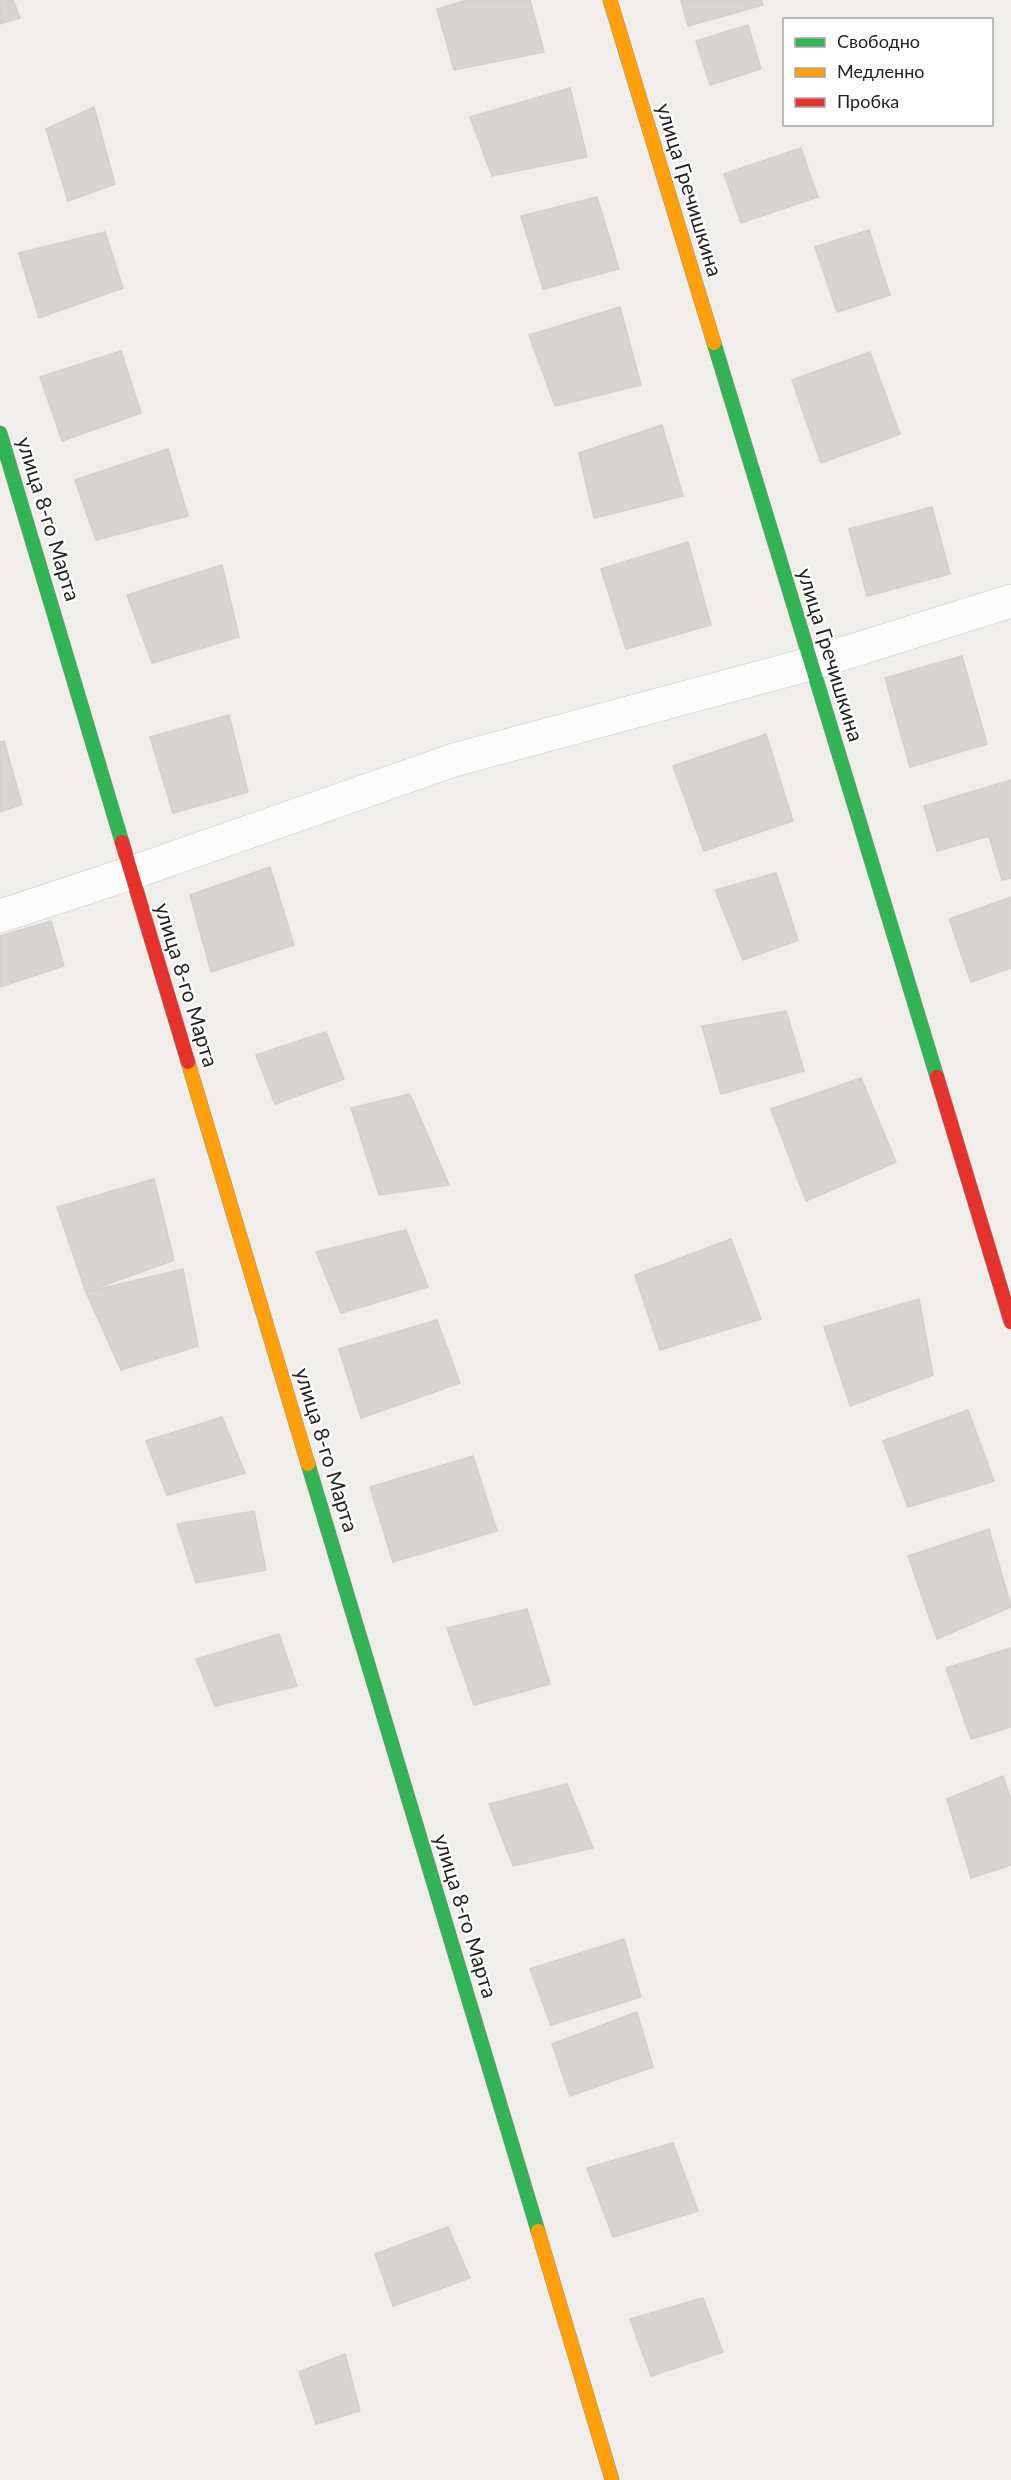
<svg xmlns="http://www.w3.org/2000/svg" width="1011" height="2480" viewBox="0 0 1011 2480" font-family="Lato,sans-serif">
<rect width="100%" height="100%" fill="#f0eeeb"/>
<g fill="#d7d4d2" stroke="#d3d0cc" stroke-width="1.5">
<path d="M 0,0 L 13,0 L 20,18 L 0,24 Z"/>
<path d="M 468,0 L 530,0 L 544,52 L 454,70 L 437,9 Z"/>
<path d="M 681,0 L 762,0 L 763,5 L 688,26 Z"/>
<path d="M 748,25 L 761,69 L 710,85 L 696,41 Z"/>
<path d="M 570,88 L 587,157 L 492,176 L 470,117 Z"/>
<path d="M 94,107 L 115,184 L 68,201 L 46,129 Z"/>
<path d="M 801,148 L 818,197 L 741,223 L 724,174 Z"/>
<path d="M 597,197 L 619,269 L 543,289 L 521,216 Z"/>
<path d="M 869,230 L 890,295 L 837,312 L 815,247 Z"/>
<path d="M 105,232 L 123,288 L 39,318 L 19,253 Z"/>
<path d="M 620,307 L 641,385 L 555,406 L 529,335 Z"/>
<path d="M 121,351 L 141,413 L 62,441 L 40,377 Z"/>
<path d="M 870,352 L 900,434 L 821,463 L 792,380 Z"/>
<path d="M 662,425 L 683,496 L 594,518 L 579,453 Z"/>
<path d="M 168,449 L 188,516 L 96,540 L 75,480 Z"/>
<path d="M 932,507 L 950,574 L 867,596 L 849,529 Z"/>
<path d="M 688,542 L 711,625 L 626,649 L 601,569 Z"/>
<path d="M 222,565 L 239,637 L 152,663 L 127,595 Z"/>
<path d="M 962,656 L 987,744 L 910,767 L 885,678 Z"/>
<path d="M 229,715 L 248,792 L 173,813 L 150,737 Z"/>
<path d="M 766,734 L 793,821 L 704,851 L 673,766 Z"/>
<path d="M 4,741 L 22,804 L 0,812 L 0,742 Z"/>
<path d="M 1011,780 L 1011,878 L 1002,880 L 989,836 L 937,851 L 924,806 Z"/>
<path d="M 270,867 L 294,945 L 211,972 L 190,895 Z"/>
<path d="M 776,873 L 798,940 L 743,960 L 715,890 Z"/>
<path d="M 1011,897 L 1011,968 L 971,982 L 949,919 Z"/>
<path d="M 51,921 L 64,966 L 0,987 L 0,936 Z"/>
<path d="M 786,1011 L 804,1071 L 721,1094 L 702,1026 Z"/>
<path d="M 326,1032 L 344,1079 L 275,1104 L 256,1055 Z"/>
<path d="M 861,1078 L 896,1162 L 806,1201 L 771,1109 Z"/>
<path d="M 410,1094 L 449,1185 L 379,1195 L 351,1108 Z"/>
<path d="M 154,1179 L 174,1260 L 86,1292 L 57,1207 Z"/>
<path d="M 406,1230 L 428,1287 L 341,1313 L 316,1252 Z"/>
<path d="M 731,1239 L 761,1319 L 660,1350 L 635,1275 Z"/>
<path d="M 183,1269 L 198,1346 L 121,1370 L 86,1292 Z"/>
<path d="M 919,1299 L 933,1375 L 850,1406 L 824,1327 Z"/>
<path d="M 437,1320 L 460,1383 L 361,1418 L 339,1349 Z"/>
<path d="M 968,1410 L 994,1481 L 908,1507 L 883,1441 Z"/>
<path d="M 222,1417 L 245,1473 L 167,1495 L 146,1441 Z"/>
<path d="M 473,1456 L 497,1531 L 393,1562 L 370,1487 Z"/>
<path d="M 254,1511 L 266,1570 L 196,1583 L 177,1524 Z"/>
<path d="M 989,1529 L 1011,1607 L 937,1639 L 908,1556 Z"/>
<path d="M 527,1609 L 550,1684 L 474,1705 L 447,1628 Z"/>
<path d="M 279,1634 L 297,1686 L 215,1706 L 196,1659 Z"/>
<path d="M 1011,1648 L 1011,1727 L 971,1739 L 946,1668 Z"/>
<path d="M 1003,1776 L 1011,1800 L 1011,1865 L 971,1878 L 947,1799 Z"/>
<path d="M 567,1784 L 593,1848 L 513,1866 L 489,1804 Z"/>
<path d="M 624,1939 L 641,1997 L 551,2025 L 530,1969 Z"/>
<path d="M 637,2012 L 653,2067 L 570,2096 L 552,2044 Z"/>
<path d="M 673,2143 L 698,2211 L 613,2237 L 587,2168 Z"/>
<path d="M 448,2227 L 470,2278 L 393,2306 L 375,2254 Z"/>
<path d="M 703,2298 L 723,2352 L 651,2376 L 630,2319 Z"/>
<path d="M 345,2354 L 360,2411 L 316,2424 L 299,2372 Z"/>
</g>
<g fill="none" stroke-linecap="round" stroke-linejoin="round">
<g stroke="#c9c8c7" stroke-width="34">
<path id="street" d="M 0,916 L 131,873 L 454,760 L 810,664 L 1011,601"/>
</g>
<g stroke="#999a82" stroke-width="15">
<g id="fast">
<path d="M 714,343 L 937,1077"/>
<path d="M 0,433 L 122,842"/>
<path d="M 308,1464 L 538,2231"/>
</g>
</g>
<g stroke="#999a82" stroke-width="15">
<g id="slow">
<path d="M 610,0 L 714,343"/>
<path d="M 188,1062 L 308,1464"/>
<path d="M 538,2231 L 612,2480"/>
</g>
</g>
<g stroke="#999a82" stroke-width="15">
<g id="jam">
<path d="M 122,842 L 188,1062"/>
<path d="M 937,1077 L 1011,1322"/>
</g>
</g>
<use href="#street" stroke="#fdfcfc" stroke-width="33"/>
<use href="#fast" stroke="#30b455" stroke-width="14"/>
<use href="#slow" stroke="#ff9f0a" stroke-width="14"/>
<use href="#jam" stroke="#e5322d" stroke-width="14"/>
</g>
<g text-anchor="middle" stroke-width="4.5" stroke-linejoin="round" paint-order="stroke">
<g font-size="21" fill="#222" stroke="#fff">
<text transform="translate(689 190) rotate(73)" y="7">улица Гречишкина</text>
<text transform="translate(48 519) rotate(73)" y="7">улица 8-го Марта</text>
<text transform="translate(830 655) rotate(73)" y="7">улица Гречишкина</text>
<text transform="translate(186 985) rotate(73)" y="7">улица 8-го Марта</text>
<text transform="translate(326 1450) rotate(73)" y="7">улица 8-го Марта</text>
<text transform="translate(465 1916) rotate(73)" y="7">улица 8-го Марта</text>
</g>
</g>
<rect x="783" y="18" width="210" height="108" fill="#ffffff" stroke="#a7a7a7" stroke-width="1.5"/>
<rect x="795" y="38" width="30" height="9" fill="#30b455" stroke="#a7a7a7" stroke-width="1.5"/>
<text x="837" y="48" font-size="18" fill="#222222">Свободно</text>
<rect x="795" y="68" width="30" height="9" fill="#ff9f0a" stroke="#a7a7a7" stroke-width="1.5"/>
<text x="837" y="78" font-size="18" fill="#222222">Медленно</text>
<rect x="795" y="98" width="30" height="9" fill="#e5322d" stroke="#a7a7a7" stroke-width="1.5"/>
<text x="837" y="108" font-size="18" fill="#222222">Пробка</text>
</svg>
